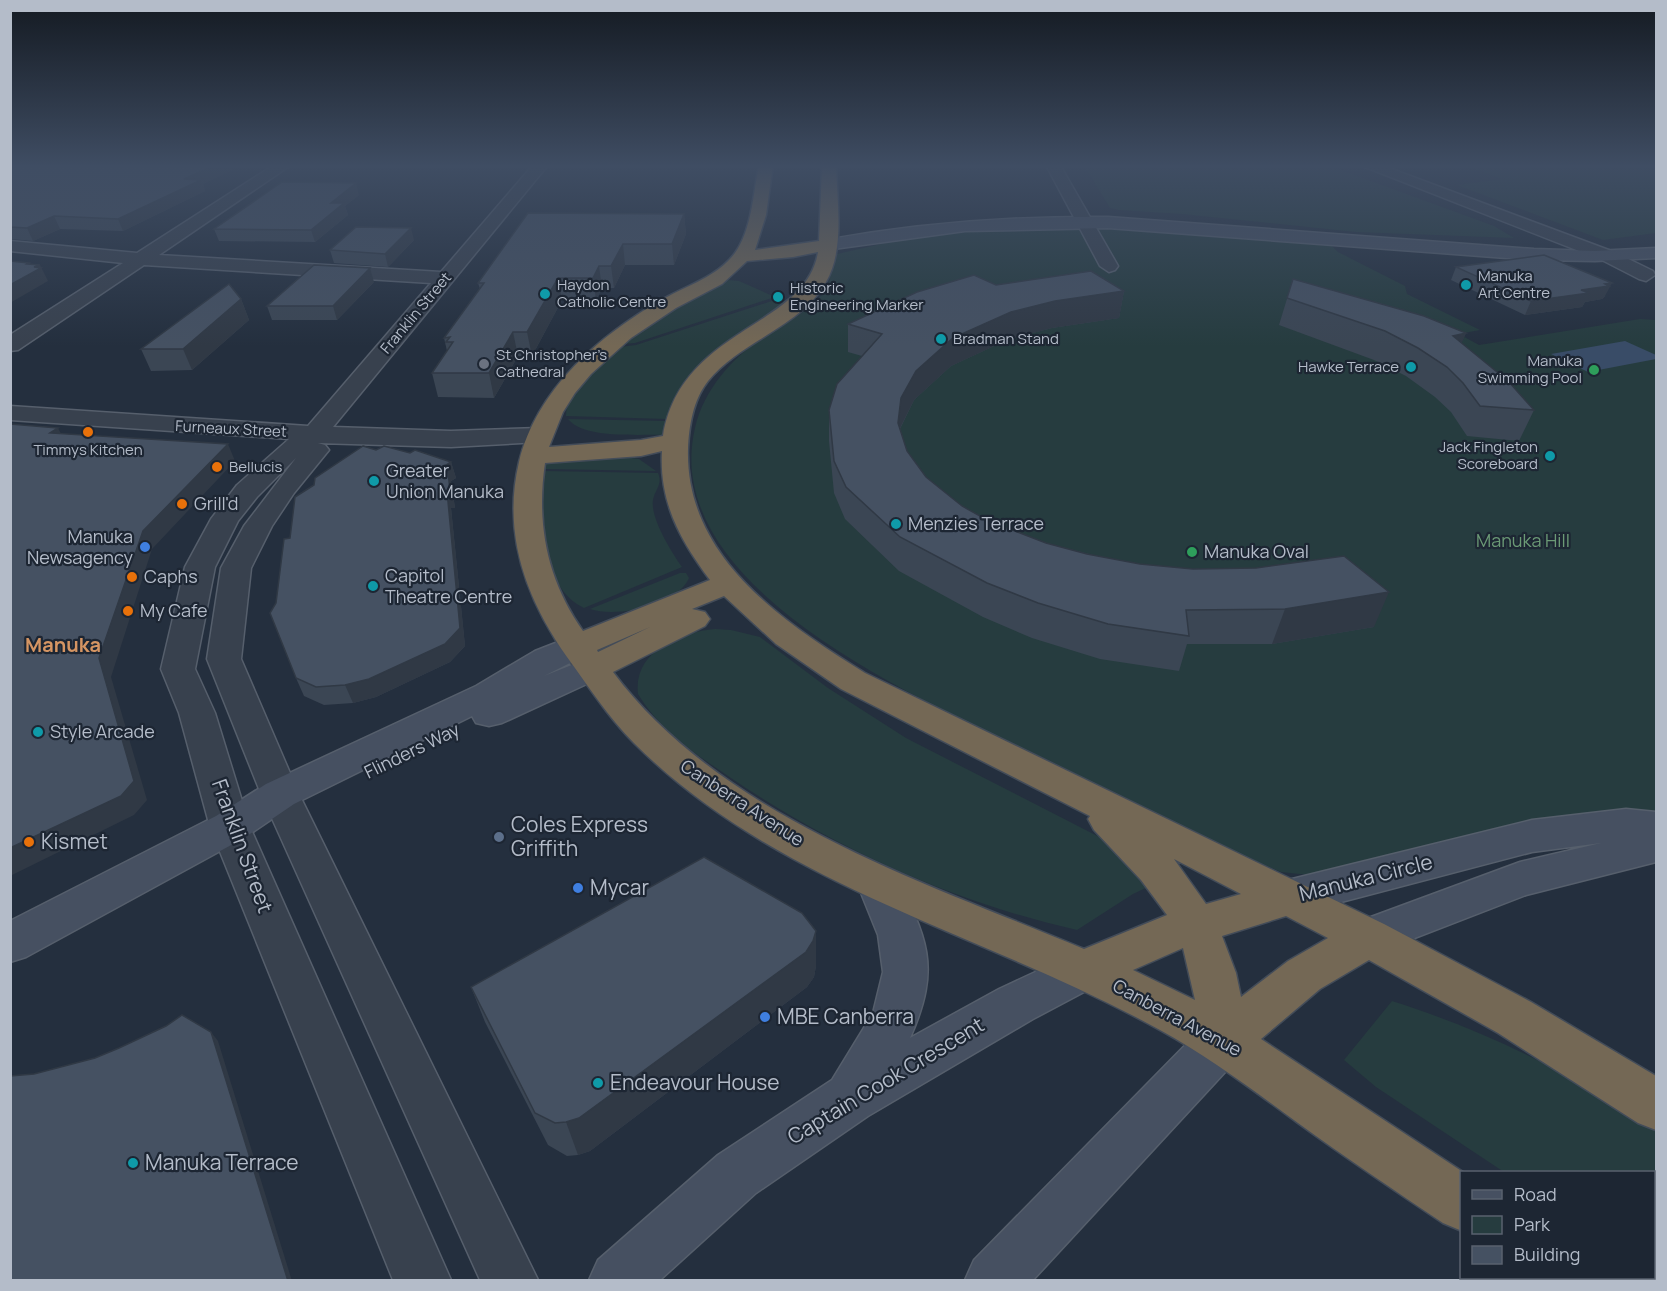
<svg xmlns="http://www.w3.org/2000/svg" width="1667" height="1291" viewBox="0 0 1667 1291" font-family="Manrope,sans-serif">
<rect width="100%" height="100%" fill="#242f3e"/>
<g fill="#263c3f">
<path d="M 1084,165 L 1327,165 L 1494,226 L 1514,238 L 1356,232 L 1182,214 L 1119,210 L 1110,208 Z"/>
<path d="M 1465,165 L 1656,165 L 1656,233 L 1603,240 L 1457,185 L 1502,179 Z"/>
<path d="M 1124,227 L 1332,246 L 1338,252 L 1405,286 L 1407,294 L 1480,330 L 1459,334 L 1479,345 L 1640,319 L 1656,320 L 1656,814 L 1599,818 L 1309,875 L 1281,872 C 1204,841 1131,801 1056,764 C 941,708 656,594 695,428 C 704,388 735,355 768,334 C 785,323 804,314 818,299 C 836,280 828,265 837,254 L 899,240 L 975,231 Z"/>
<path d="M 728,280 L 739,281 L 775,297 L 635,343 L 623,344 L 662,316 Z"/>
<path d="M 778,299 L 787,302 C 737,335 691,361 667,419 L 566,416 C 565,394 604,361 619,347 L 636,345 Z"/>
<path d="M 568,419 L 666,421 L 662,435 C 637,434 584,439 568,419 Z"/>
<path d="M 619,456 L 639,459 L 656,471 L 544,469 L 545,460 Z"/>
<path d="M 543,471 L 658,473 C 663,485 655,489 653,500 C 650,518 672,553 682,567 L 584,608 C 540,588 539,512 543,471 Z"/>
<path d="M 680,573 L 686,573 L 689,578 C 677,606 616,618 590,609 Z"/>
<path d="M 715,629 L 731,630 L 760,637 L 828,688 L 906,738 L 1111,843 L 1154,884 L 1133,894 L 1077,930 C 953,902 833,848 728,776 C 695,754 659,729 638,694 C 633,652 679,632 715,629 Z"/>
<path d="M 1392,1001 C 1489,1032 1571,1073 1656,1129 L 1656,1280 L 1647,1278 L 1654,1278 L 1654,1172 L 1504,1172 L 1376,1087 L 1344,1060 Z"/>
</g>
<path fill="#394c67" d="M 1625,341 L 1656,355 L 1656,359 L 1588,372 L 1551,354 Z"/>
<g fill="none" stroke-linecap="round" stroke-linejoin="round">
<g stroke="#565f6c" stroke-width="3">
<g id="street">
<path d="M 274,165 L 291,165 L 159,255 L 441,272 L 533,165 L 548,165 L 333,427 L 451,431 L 540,428 L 549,430 L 552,435 L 549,440 L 540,442 L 451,447 L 318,443 L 325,445 L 329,450 L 294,493 L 272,526 L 251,568 L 241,659 L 299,794 L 538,1280 L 480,1280 L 261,794 L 207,659 L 221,568 L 244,526 L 296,458 L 257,497 L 238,521 L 215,567 L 195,669 L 215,713 L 250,827 L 451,1280 L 393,1280 L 210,827 L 179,713 L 161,669 L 185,567 L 211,519 L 237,485 L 289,439 L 10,420 L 10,406 L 308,426 L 431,283 L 144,265 L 18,350 L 10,351 L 10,335 L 123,263 L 10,251 L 10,241 L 137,253 Z"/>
<path d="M 1046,165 L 1060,165 L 1118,266 L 1115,270 L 1109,272 L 1100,266 Z"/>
<path d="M 1360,165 L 1381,165 L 1614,252 L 1653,271 L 1655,275 L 1646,281 L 1639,279 L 1602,260 Z"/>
</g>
</g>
<g stroke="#565f6c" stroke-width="3">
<g id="secondary">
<path d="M 1108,217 L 1534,249 L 1595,251 L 1656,248 L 1656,258 L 1595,261 L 1534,260 L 1108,228 L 965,231 L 826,250 L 817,245 L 826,240 C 920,223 1013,216 1108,217 Z"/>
<path d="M 576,635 L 588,638 L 593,646 L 588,654 L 544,676 L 592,657 L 604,660 L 609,668 L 604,676 L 502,723 L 489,726 L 476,723 L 472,716 L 294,804 L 244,838 L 26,957 L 10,962 L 10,921 L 216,816 L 266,784 L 476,686 L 535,651 Z"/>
<path d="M 1626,809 L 1656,812 L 1656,862 L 1526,895 L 1368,956 L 1352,950 L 1346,937 L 1352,924 L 1520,862 L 1601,843 L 1532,852 L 1288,916 L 1273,911 L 1267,898 L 1273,885 L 1288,880 L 1532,820 Z"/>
<path d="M 878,866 L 893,871 C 927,937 942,966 910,1038 L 999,989 L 1083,950 L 1099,956 L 1106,970 L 1099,984 L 1033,1019 L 868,1116 L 756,1193 L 660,1280 L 589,1280 L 598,1260 L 718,1155 L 832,1080 L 873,1013 L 883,972 L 878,935 L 857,883 L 863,871 Z"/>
<path d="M 1222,1018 L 1239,1025 L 1246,1041 L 1239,1057 L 1033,1280 L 965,1280 L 974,1260 L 1205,1025 Z"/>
</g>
</g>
<g stroke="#434c59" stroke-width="3">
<g id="highway">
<path d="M 759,165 L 773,165 L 766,215 L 755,250 L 819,241 L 822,165 L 836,165 C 837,202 845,249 826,282 C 801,327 740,341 708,381 C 693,400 689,426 688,449 C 685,557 783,622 865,673 L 1384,924 L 1531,1002 L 1656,1076 L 1656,1130 L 1638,1123 L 1498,1033 L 1369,960 L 1320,989 L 1261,1039 L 1463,1172 L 1462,1231 L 1443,1223 C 1394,1190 1346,1158 1298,1123 C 1253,1090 1209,1057 1160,1030 C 985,933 779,888 634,743 C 608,717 589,687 567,657 C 526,599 502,534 519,462 C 537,388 601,334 665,298 C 689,285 718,276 735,253 C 752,229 753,194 759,165 ZM 818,252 C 806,328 681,327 663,436 L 641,440 L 549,447 L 563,412 L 575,393 L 591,374 L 631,338 L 676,308 L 722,284 L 747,261 L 793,257 ZM 662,451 C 659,502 680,540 710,580 L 583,631 C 547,580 536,524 545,463 L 641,456 ZM 724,596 L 776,644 L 841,689 L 1090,816 L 1088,819 L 1094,830 L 1141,880 L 1167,915 L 1084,949 C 924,882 721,817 613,672 L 705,626 L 710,619 L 705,612 L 692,609 ZM 650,627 L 598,652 L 597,650 ZM 1174,859 L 1241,894 L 1206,904 ZM 1286,916 L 1328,938 L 1288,961 L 1241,997 L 1236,973 L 1222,936 ZM 1183,948 L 1195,1000 L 1133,970 Z"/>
<path d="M 1535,1278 L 1596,1278 L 1597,1280 L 1536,1280 Z"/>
</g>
</g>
<use href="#street" fill="#38414e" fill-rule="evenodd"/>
<use href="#secondary" fill="#465061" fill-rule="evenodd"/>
<use href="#highway" fill="#746855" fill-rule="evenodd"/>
</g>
<g fill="#3b4654">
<path d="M 10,165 L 242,165 L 203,184 L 205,191 L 123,231 L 60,229 L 33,241 L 10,239 Z"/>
<path d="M 359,195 L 345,206 L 348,215 L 315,242 L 219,241 L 214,229 Z"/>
<path d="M 684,214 L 686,234 L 674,265 L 625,265 L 614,288 L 602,288 L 596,300 L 562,300 L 532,356 L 518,356 L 494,398 L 438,397 L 432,373 L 447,351 L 444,338 L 480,289 L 478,283 Z"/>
<path d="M 414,240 L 388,267 L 334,263 L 330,250 Z"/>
<path d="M 1456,267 L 1605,296 L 1602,299 L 1585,302 L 1582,307 L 1525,315 L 1451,280 Z"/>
<path d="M 1293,279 L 1466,333 L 1461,343 L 1534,410 L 1519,441 L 1467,436 L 1451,412 L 1435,397 L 1406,376 L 1374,360 L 1279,325 Z"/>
<path d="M 374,282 L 337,320 L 272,320 L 267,306 Z"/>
<path d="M 996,285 L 1124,291 L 1119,318 L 1052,328 L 1007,340 L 951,366 L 914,400 L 900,429 L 907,451 L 926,477 L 962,506 L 989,521 L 1046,543 L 1374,627 L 1272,644 L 1187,644 L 1179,671 L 1100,659 L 1032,638 L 983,617 L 899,571 L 845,519 L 834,493 L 829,441 L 829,410 L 862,356 L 848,352 L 848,324 Z"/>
<path d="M 241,299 L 249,320 L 192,370 L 151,371 L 141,349 Z"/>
<path d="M 376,450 L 410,453 L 451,462 L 456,478 L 451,481 L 452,488 L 455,508 L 451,508 L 465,646 L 450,662 L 376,697 L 353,703 L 324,705 L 304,696 L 296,678 L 276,603 L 290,538 Z"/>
<path d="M 816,931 L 816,966 L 814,977 L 807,987 L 590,1151 L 578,1155 L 567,1156 L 548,1145 L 485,1022 L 471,987 Z"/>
</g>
<g fill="#303945">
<path d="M 215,165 L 242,165 L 203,184 L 205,191 L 123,231 L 118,219 L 184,179 Z"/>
<path d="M 356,183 L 359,195 L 345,206 L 348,215 L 315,242 L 311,230 L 331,203 Z"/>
<path d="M 684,214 L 686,234 L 674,265 L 672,244 Z"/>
<path d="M 54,216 L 60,229 L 33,241 L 27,228 Z"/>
<path d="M 411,228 L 414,240 L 388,267 L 385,254 Z"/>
<path d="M 623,244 L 625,265 L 614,288 L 611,266 Z"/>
<path d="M 29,263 L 34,272 L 34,267 L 40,265 L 48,281 L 10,303 L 10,285 L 27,264 Z"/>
<path d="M 599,266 L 602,288 L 596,300 L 593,278 Z"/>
<path d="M 370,268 L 374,282 L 337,320 L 333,306 Z"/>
<path d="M 558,278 L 562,300 L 532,356 L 527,332 Z"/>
<path d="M 1612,283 L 1605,296 L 1602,299 L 1585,302 L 1582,307 L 1525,315 L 1531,301 Z"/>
<path d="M 1124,291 L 1119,318 L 1052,328 L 1007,340 L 951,366 L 914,400 L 900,428 L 896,454 L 898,423 L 901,398 L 916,371 L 953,338 L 1011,312 L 1055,301 Z"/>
<path d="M 241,299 L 249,320 L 192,370 L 183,349 Z"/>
<path d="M 513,332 L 518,356 L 494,398 L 489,373 Z"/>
<path d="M 1466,333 L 1454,361 L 1441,364 L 1453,336 Z"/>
<path d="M 58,428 L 67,445 L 50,433 Z"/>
<path d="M 228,444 L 235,461 L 152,549 L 111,677 L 147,800 L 134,815 L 10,876 L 10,848 L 99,658 L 143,531 Z"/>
<path d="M 451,462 L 456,478 L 451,481 L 452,488 L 455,508 L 451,508 L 465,646 L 450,662 L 376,697 L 353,703 L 345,685 L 440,469 Z"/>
<path d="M 1389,592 L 1374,627 L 1272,644 L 1285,609 Z"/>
<path d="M 816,931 L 816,966 L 814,977 L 807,987 L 590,1151 L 578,1155 L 566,1122 Z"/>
<path d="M 211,1032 L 218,1041 L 292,1281 L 288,1281 Z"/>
</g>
<g fill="#455162" stroke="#303945" stroke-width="1.5">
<path d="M 10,165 L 215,165 L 184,179 L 201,180 L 118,219 L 54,216 L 27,228 L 10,227 Z"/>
<path d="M 282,182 L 356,183 L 331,203 L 344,203 L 311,230 L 214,229 Z"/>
<path d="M 528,213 L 684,214 L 672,244 L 623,244 L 611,266 L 599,266 L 593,278 L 558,278 L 527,332 L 513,332 L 489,373 L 432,373 L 453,342 L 446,342 L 450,337 L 444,338 L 484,283 L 478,283 Z"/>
<path d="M 356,227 L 411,228 L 385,254 L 330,250 Z"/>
<path d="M 1544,255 L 1612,283 L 1605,284 L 1609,286 L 1581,290 L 1589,293 L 1531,301 L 1456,267 Z"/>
<path d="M 10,261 L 29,263 L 27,264 L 40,265 L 34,267 L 41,268 L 10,285 Z"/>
<path d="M 314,265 L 370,268 L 333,306 L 267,306 Z"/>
<path d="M 1091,271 L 1124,291 L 1055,301 L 1011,312 L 953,338 L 916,371 L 901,398 L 898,423 L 907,451 L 926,477 L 962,506 L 989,521 L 1046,543 L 1087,554 L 1140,564 L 1193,569 L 1256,568 L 1344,556 L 1389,592 L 1285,609 L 1186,610 L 1189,636 L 1108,624 L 1038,603 L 987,583 L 900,537 L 846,487 L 834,461 L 829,410 L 837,384 L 882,334 L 848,324 L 917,292 L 974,275 L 996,285 Z"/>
<path d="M 1293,279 L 1424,316 L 1466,333 L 1453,336 L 1508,381 L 1534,410 L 1480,406 L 1463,383 L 1447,367 L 1418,348 L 1385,331 L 1287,298 Z"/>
<path d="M 229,284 L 241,299 L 183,349 L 141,349 Z"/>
<path d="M 10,424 L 58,428 L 50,433 L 228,444 L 143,531 L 99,658 L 134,781 L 121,796 L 10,848 Z"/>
<path d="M 363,446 L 376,450 L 384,446 L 410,453 L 415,450 L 451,462 L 440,469 L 448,471 L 450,491 L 447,491 L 460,628 L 445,644 L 369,679 L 345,685 L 316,687 L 296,678 L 270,613 L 276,603 L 284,539 L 290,538 L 295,497 L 314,485 L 315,478 Z"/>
<path d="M 704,857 L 802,913 L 816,931 L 813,941 L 806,952 L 579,1118 L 566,1122 L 555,1123 L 535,1113 L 471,987 Z"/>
<path d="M 182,1015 L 211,1032 L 288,1281 L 10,1281 L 10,1076 L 34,1074 L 95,1058 L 119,1048 L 166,1026 Z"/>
</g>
<linearGradient id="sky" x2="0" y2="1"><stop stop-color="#141a22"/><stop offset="0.48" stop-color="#3f4d63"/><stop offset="1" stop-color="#3f4d63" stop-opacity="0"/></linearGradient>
<rect width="1667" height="346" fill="url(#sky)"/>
<g fill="#0f9aa8" stroke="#1d2633" stroke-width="2">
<circle cx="1466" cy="285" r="6"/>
<circle cx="545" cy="294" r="6"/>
<circle cx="778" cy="297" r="6"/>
<circle cx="941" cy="339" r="6"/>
<circle cx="1411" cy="367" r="6"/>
<circle cx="1550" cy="456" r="6"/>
<circle cx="374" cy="481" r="6"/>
<circle cx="896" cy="524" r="6"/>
<circle cx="373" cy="586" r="6"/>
<circle cx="38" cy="732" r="6"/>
<circle cx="598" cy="1083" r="6"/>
<circle cx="133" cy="1163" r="6"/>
</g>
<circle fill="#6b7280" stroke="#1d2633" stroke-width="2" cx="484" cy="364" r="6"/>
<g fill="#2e9e5b" stroke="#1d2633" stroke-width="2">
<circle cx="1594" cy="370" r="6"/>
<circle cx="1192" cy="552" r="6"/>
</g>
<g fill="#e8710a" stroke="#1d2633" stroke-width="2">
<circle cx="88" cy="432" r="6"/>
<circle cx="217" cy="467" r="6"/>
<circle cx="182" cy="504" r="6"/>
<circle cx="132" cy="577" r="6"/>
<circle cx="128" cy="611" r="6"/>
<circle cx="29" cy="842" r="6"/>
</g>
<g fill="#3f7fe0" stroke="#1d2633" stroke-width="2">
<circle cx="145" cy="547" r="6"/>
<circle cx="578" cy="888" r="6"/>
<circle cx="765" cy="1017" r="6"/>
</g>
<circle fill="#5c6f8a" stroke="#1d2633" stroke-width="2" cx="499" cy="837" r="6"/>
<g text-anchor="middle" stroke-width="4.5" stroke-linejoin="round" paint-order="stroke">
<g font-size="15" fill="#b4bcc9" stroke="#1d2633" text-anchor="start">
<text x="1478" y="281">Manuka<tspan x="1478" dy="17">Art Centre</tspan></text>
<text x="557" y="290">Haydon<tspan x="557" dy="17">Catholic Centre</tspan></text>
<text x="790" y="293">Historic<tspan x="790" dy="17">Engineering Marker</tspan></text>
<text x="953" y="344">Bradman Stand</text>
<text x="496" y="360">St Christopher’s<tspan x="496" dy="17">Cathedral</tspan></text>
<text x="1582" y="366" text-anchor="end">Manuka<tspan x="1582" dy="17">Swimming Pool</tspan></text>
<text x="1399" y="372" text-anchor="end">Hawke Terrace</text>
<text x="1538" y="452" text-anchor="end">Jack Fingleton<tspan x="1538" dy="17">Scoreboard</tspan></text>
<text x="88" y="455" text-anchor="middle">Timmys Kitchen</text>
<text x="229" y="472">Bellucis</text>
</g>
<g font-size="15" fill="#b4bcc9" stroke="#1d2633">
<text transform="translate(416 313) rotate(-50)" y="5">Franklin Street</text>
<text transform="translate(231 429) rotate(3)" y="5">Furneaux Street</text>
</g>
<g font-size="18" fill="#b4bcc9" stroke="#1d2633" text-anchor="start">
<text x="386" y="477">Greater<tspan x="386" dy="21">Union Manuka</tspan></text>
<text x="194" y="510">Grill'd</text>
<text x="908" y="530">Menzies Terrace</text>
<text x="133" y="543" text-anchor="end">Manuka<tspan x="133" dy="21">Newsagency</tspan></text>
<text x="1204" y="558">Manuka Oval</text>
<text x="385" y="582">Capitol<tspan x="385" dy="21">Theatre Centre</tspan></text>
<text x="144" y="583">Caphs</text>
<text x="140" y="617">My Cafe</text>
<text x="50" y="738">Style Arcade</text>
</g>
<g font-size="18" fill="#6b9a76" stroke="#1d2633">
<text x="1523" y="547">Manuka Hill</text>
</g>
<g font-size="18" fill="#b4bcc9" stroke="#1d2633">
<text transform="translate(412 751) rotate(-26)" y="6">Flinders Way</text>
<text transform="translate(742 803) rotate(33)" y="6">Canberra Avenue</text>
<text transform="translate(1177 1018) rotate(28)" y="6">Canberra Avenue</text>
</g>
<g font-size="20" font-weight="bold" fill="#d59563" stroke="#1d2633">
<text x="63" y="652">Manuka</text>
</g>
<g font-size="21" fill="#b4bcc9" stroke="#1d2633" text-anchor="start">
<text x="511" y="832">Coles Express<tspan x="511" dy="24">Griffith</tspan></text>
<text x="41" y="849">Kismet</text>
<text x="590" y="895">Mycar</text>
<text x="777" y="1024">MBE Canberra</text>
<text x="610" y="1090">Endeavour House</text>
<text x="145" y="1170">Manuka Terrace</text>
</g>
<g font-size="21" fill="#b4bcc9" stroke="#1d2633">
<text transform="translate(242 846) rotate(70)" y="7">Franklin Street</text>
<text transform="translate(1366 878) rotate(-14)" y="7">Manuka Circle</text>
<text transform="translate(886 1081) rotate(-31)" y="7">Captain Cook Crescent</text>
</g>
</g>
<rect width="1667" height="1291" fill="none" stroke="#b4bcc9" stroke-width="24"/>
<rect x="1460" y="1171" width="195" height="108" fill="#1d2633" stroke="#59626f" stroke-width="1.5"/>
<rect x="1472" y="1190" width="30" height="9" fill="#465061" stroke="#59626f" stroke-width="1.5"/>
<text x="1514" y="1201" font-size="18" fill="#b4bcc9">Road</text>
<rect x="1472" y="1216" width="30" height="18" fill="#263c3f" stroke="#59626f" stroke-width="1.5"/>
<text x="1514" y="1231" font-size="18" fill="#b4bcc9">Park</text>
<rect x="1472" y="1246" width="30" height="18" fill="#455162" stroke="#59626f" stroke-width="1.5"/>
<text x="1514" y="1261" font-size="18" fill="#b4bcc9">Building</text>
</svg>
